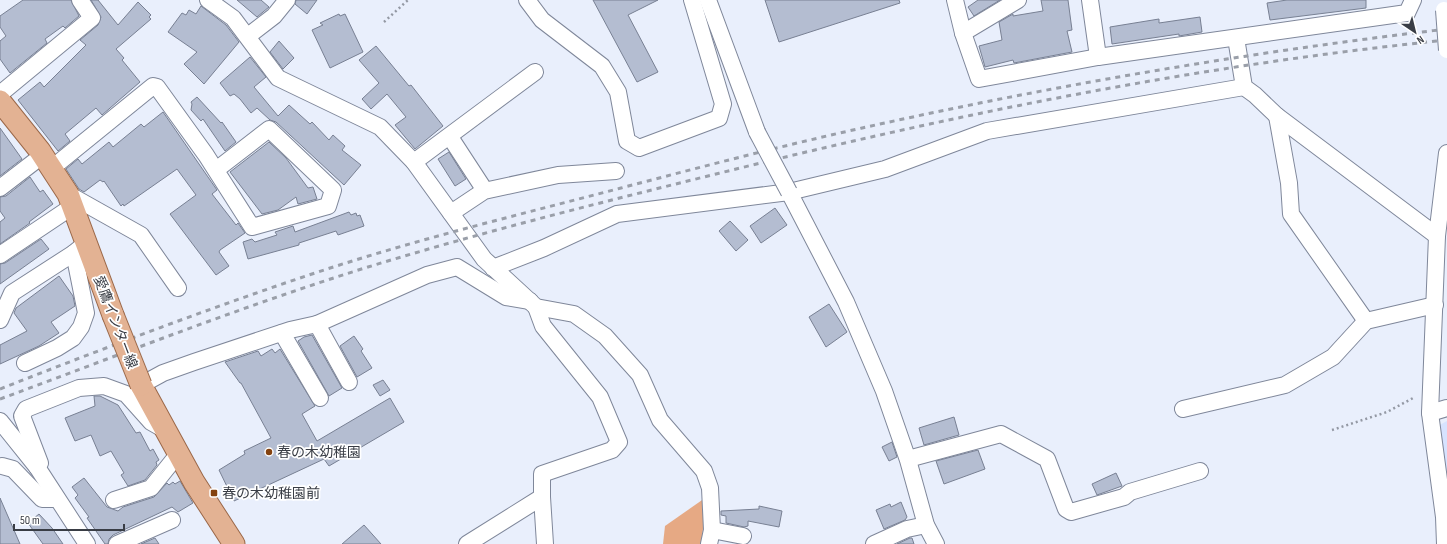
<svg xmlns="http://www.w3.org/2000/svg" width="1447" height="544" viewBox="0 0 1447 544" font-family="'Sofia Sans Condensed','Noto Sans JP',sans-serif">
<rect width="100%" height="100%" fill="#e9effc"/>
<path fill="#d7e3ff" d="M 1447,421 L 1447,501 L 1438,426 Z"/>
<path fill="#e6a984" d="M 705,498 L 702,544 L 663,544 L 665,526 Z"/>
<g fill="#b4bdd1" stroke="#788093">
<path d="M 23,0 L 71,0 L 79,16 L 65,28 L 63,26 L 45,39 L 47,43 L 10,73 L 0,59 L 0,41 L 6,36 L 0,27 L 0,16 Z"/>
<path d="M 91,0 L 98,0 L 118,25 L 138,2 L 151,15 L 149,17 L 151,19 L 116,49 L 124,58 L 122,60 L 140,82 L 102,115 L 96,108 L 65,134 L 70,141 L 58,151 L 18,100 L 40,82 L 44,87 L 86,45 L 80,40 L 98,25 L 101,17 Z"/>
<path d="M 237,0 L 261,0 L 269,7 L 257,17 Z"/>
<path d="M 296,0 L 317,0 L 307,14 L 295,4 Z"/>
<path d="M 593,0 L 658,0 L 628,15 L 658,72 L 637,82 Z"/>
<path d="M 765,0 L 899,0 L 900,3 L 779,42 Z"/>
<path d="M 978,0 L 1000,0 L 974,16 L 968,7 Z"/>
<path d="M 1041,0 L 1068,0 L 1072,30 L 1067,31 L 1072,52 L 1014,63 L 1013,60 L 985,67 L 979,46 L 1002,40 L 999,22 L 1013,14 L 1013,16 L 1043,11 Z"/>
<path d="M 1287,0 L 1366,0 L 1366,8 L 1270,20 L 1267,3 Z"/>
<path d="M 201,6 L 226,25 L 239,42 L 204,84 L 184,64 L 197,52 L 168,32 L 182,13 L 186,15 L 189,10 L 196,14 Z"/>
<path d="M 339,14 L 340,16 L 345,14 L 363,52 L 330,68 L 312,30 L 323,25 L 320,23 Z"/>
<path d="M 1200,17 L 1202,32 L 1179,36 L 1179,34 L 1112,44 L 1110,27 L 1159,19 L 1159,23 Z"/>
<path d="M 279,41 L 294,58 L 283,69 L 270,52 Z"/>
<path d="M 376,46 L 409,86 L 411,85 L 443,126 L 415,149 L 395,125 L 406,117 L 387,94 L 371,109 L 362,99 L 379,83 L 359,60 Z"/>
<path d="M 250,57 L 266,77 L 254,87 L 278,116 L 289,105 L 310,124 L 312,122 L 329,140 L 333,135 L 345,146 L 342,150 L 361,165 L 344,185 L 276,122 L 270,120 L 257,108 L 251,113 L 240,99 L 234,94 L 230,96 L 220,83 Z"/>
<path d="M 197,97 L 221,123 L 222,122 L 236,142 L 225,151 L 203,119 L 201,121 L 191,110 L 192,104 L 191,102 Z"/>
<path d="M 163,112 L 217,190 L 212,194 L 236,225 L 238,223 L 245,233 L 220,250 L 219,252 L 229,266 L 216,275 L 170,214 L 196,195 L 177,169 L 124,206 L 123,204 L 121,206 L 104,181 L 103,182 L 100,180 L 84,192 L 79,189 L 66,169 L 78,159 L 82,164 L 109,142 L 113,147 L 141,124 L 144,127 Z"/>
<path d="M 0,128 L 22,159 L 0,176 Z"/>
<path d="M 269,142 L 286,158 L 308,188 L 313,187 L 317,199 L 298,204 L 296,197 L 278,210 L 262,214 L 230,172 Z"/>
<path d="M 449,152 L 466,179 L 455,186 L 438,159 Z"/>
<path d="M 30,177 L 40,192 L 43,190 L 53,204 L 29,222 L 30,223 L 0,244 L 0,222 L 5,218 L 0,211 L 0,197 L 6,196 Z"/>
<path d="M 775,208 L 787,225 L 761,243 L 750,226 Z"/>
<path d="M 349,212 L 351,215 L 356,213 L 357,216 L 360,215 L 364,226 L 338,235 L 336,231 L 299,243 L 299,245 L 248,259 L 243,242 L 252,239 L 255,242 L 277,235 L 275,232 L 293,226 L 295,232 Z"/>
<path d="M 730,221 L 748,240 L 736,251 L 719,231 Z"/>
<path d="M 41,239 L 49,249 L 0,284 L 0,264 L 5,263 Z"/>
<path d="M 59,276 L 73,296 L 75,306 L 51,322 L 59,333 L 39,346 L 0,364 L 0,345 L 27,331 L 14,313 L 16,308 Z"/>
<path d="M 829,304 L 847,332 L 826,347 L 809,317 Z"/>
<path d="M 312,335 L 342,388 L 329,396 L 298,341 L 304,337 Z"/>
<path d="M 354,336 L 363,349 L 361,351 L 372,368 L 357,377 L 340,346 Z"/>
<path d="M 272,349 L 275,353 L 280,349 L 315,406 L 302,414 L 317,441 L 390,398 L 404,422 L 329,466 L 324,459 L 234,501 L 219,470 L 245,454 L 244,451 L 271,438 L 241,383 L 240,383 L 225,362 L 258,351 L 261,356 Z"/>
<path d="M 383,380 L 390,390 L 380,396 L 373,385 Z"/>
<path d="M 94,396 L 100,396 L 118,405 L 136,433 L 140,432 L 150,451 L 153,449 L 159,460 L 156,462 L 157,465 L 145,480 L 128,486 L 121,475 L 124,473 L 111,451 L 100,456 L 91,435 L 75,441 L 65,418 L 95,406 Z"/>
<path d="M 954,417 L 959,435 L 924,445 L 919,428 Z"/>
<path d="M 892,442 L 897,457 L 889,461 L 882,447 Z"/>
<path d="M 978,450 L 985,469 L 944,484 L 936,461 Z"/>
<path d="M 1116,473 L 1122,486 L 1097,495 L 1092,484 Z"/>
<path d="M 84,478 L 107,507 L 118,511 L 123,507 L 154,497 L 167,483 L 169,485 L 173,482 L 175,484 L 180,481 L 193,503 L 178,512 L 172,507 L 113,535 L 109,539 L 108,544 L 105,544 L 87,518 L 89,517 L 75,498 L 78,495 L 72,487 Z"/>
<path d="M 0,498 L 20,544 L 0,544 Z"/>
<path d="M 901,502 L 907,517 L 905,520 L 884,529 L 876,510 L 890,504 L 891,507 Z"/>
<path d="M 759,506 L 782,511 L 779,527 L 748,521 L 748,526 L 744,527 L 726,523 L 726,516 L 721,515 L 721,511 L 759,509 Z"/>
<path d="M 39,514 L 52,528 L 63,544 L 43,544 L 28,523 Z"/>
<path d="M 364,525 L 381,544 L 342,544 Z"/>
<path d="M 155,538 L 159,544 L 141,544 Z"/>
<path d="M 912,538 L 914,544 L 897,544 L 910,538 Z"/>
</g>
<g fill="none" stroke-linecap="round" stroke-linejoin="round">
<g stroke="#7f879a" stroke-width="18">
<g id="minor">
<path d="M 208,0 L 233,18 L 278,78 L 380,127 L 414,162 L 484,259 L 536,307 L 574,314 L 605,336 L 640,375 L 660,420 L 704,471 L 710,488 L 712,530 L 709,544"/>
<path d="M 527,0 L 542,20 L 602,66 L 618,92 L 627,141 L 639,148 L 719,118 L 723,104 L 692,0"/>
<path d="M 708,0 L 757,132"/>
<path d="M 955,0 L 963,33 L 979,79 L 1098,57"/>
<path d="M 1090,0 L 1098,57 L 1407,13 L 1413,0"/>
<path d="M 963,33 L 1018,0"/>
<path d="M 248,36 L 274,16 L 287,0"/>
<path d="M 1236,38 L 1244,87 L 1255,95 L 1277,116 L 1437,236"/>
<path d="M 0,94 L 92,18 L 80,0"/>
<path d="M 1277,116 L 1289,183 L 1291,214 L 1366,321"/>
<path d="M 450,137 L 482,186"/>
<path d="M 414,162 L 535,72"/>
<path d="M 52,168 L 153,86 L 157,87 L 206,155 L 252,227 L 328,206 L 333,190 L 269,129 L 216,170"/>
<path d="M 0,188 L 43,155"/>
<path d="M 789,192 L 846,302 L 884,391 L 908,460 L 926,525 L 936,544"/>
<path d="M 68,194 L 141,235 L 178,288"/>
<path d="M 451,213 L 484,191 L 558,175 L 616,171"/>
<path d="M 0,255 L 73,206"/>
<path d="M 493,268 L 544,248 L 617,214 L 789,192 L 885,169 L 987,131 L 1244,87"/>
<path d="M 536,307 L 543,326 L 600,397 L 619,442 L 612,450 L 542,474 L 542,497 L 545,544"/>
<path d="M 0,320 L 12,293 L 74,253"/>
<path d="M 317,324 L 349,382"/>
<path d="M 282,333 L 320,398"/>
<path d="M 25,363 L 57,348 L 73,338 L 81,327 L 86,313 L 74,253 L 85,244"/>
<path d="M 141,385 L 163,373 L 194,362 L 290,330 L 317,324 L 427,275 L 457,267 L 506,297 L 530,301"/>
<path d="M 1183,409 L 1285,385 L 1333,357 L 1366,321 L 1435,305"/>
<path d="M 1430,413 L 1447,408"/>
<path d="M 0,421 L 37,467 L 87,544"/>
<path d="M 908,459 L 1001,434 L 1047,459 L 1066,509 L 1071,512 L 1124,497 L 1130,492 L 1200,471"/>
<path d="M 2,466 L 13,469 L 42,499 L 57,499"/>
<path d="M 37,467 L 40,463 L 22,416 L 26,409 L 79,388 L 104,386 L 126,394 L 151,422 L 165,430"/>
<path d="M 114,500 L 151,488 L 179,453"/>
<path d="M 712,530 L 743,536"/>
<path d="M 117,544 L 172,520"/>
<path d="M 467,544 L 542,497"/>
<path d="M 874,544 L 907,529 L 926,525"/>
<path d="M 1445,544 L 1444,517 L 1430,413 L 1437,236 L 1447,153"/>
</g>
</g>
<g stroke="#9b6849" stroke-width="23">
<g id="major">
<path d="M 0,101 L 40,151 L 68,194 L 113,315"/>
<path d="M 141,385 L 194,482 L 234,544"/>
</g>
</g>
<g stroke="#9499a4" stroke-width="2.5" stroke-dasharray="2 3" stroke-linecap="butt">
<path d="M 384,22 L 408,0"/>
<path d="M 1332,430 L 1387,412 L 1415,397"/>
</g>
<use href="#minor" stroke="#fff" stroke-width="16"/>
<use href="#major" stroke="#e3b293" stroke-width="21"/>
<g stroke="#9a9fa9" stroke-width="3" stroke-dasharray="5 5" stroke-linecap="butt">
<path d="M 0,389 C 107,347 215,306 324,270 C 422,238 522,214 621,188 C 701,167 781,146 862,128 C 1055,85 1251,52 1447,29"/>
<path d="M 0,399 C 122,354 243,306 368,267 C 482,232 599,203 716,174 C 956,114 1200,65 1447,40"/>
</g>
<g stroke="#7f879a" stroke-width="18" stroke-linecap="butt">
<g id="minor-bridge">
<path d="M 1444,10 L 1447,50"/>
<path d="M 757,132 L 789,192"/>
</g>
</g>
<g stroke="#9b6849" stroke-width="23" stroke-linecap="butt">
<path id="major-bridge" d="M 113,315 L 141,385"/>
</g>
<use href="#minor-bridge" stroke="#fff" stroke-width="16"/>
<use href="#major-bridge" stroke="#e3b293" stroke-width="21"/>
</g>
<g fill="#84420f" stroke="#fff" stroke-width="1.5">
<circle cx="269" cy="452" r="4"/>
<rect x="210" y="489" width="8" height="8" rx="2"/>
</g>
<g text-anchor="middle" stroke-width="3.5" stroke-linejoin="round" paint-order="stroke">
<g font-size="14" fill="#393d45" stroke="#fff">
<text transform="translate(116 322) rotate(69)" y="5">愛鷹インター線</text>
</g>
<g font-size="14" fill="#393d45" stroke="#fff" text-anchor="start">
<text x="277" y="457">春の木幼稚園</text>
<text x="222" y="498">春の木幼稚園前</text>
</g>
</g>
<g transform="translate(1415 32) rotate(145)" stroke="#ffffff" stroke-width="3" paint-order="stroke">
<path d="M0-3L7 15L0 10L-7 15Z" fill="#393d45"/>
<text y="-6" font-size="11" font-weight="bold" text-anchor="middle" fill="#393d45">N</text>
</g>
<path d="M14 524v6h110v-6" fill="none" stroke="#393d45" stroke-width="2"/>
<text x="20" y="524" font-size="12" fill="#393d45" stroke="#ffffff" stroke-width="3" paint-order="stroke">50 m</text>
</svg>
